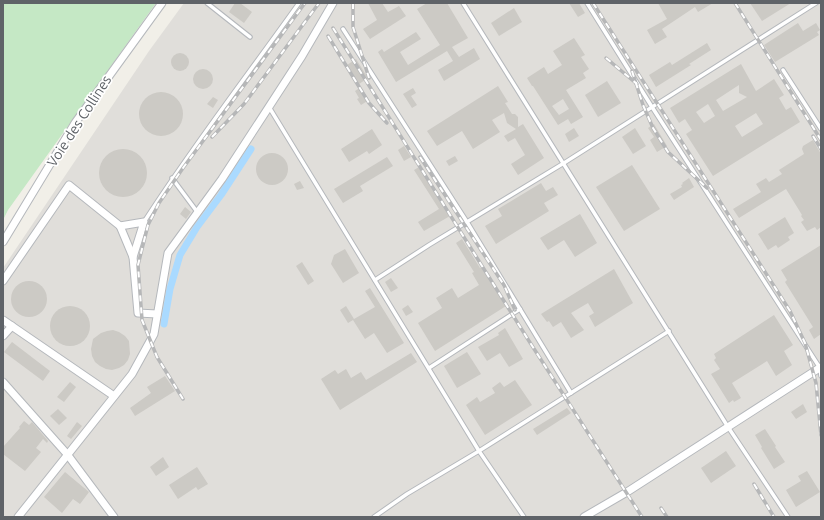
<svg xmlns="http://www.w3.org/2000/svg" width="824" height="520" viewBox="0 0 824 520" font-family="Ubuntu,sans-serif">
<rect width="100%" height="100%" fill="#f1efe8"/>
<path fill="#e0deda" d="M 184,3 L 821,3 L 821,517 L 3,517 L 3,268 L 149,51 Z"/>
<path fill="#c5e8c5" d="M 3,3 L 156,3 L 8,210 L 3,220 Z"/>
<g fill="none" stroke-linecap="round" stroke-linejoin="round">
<path stroke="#aadaff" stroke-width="7" d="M 164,324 L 170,289 L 180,255 L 197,227 L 221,195 L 251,149"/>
</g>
<g fill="#cccac5" fill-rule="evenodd">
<path d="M 235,3 L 240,3 L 252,12 L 244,23 L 229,12 Z"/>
<path d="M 368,3 L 382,3 L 388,12 L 399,6 L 406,16 L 370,39 L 363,29 L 377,20 Z"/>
<path d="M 427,3 L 447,3 L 468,38 L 452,47 L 459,57 L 474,48 L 480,59 L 444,81 L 438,70 L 453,61 L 447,51 L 396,82 L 378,52 L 382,49 L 384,52 L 416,32 L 421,39 L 400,52 L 408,65 L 440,45 L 417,9 Z"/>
<path d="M 569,3 L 579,3 L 585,13 L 578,17 Z"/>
<path d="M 658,3 L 713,3 L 698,12 L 695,7 L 662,29 L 667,37 L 655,44 L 647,30 L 667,19 Z"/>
<path d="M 750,3 L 791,3 L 762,21 Z"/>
<path d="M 514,8 L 522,22 L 499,36 L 491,23 Z"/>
<path d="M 798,23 L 803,31 L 816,23 L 820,30 L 817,32 L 819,35 L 775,62 L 764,45 Z"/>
<path d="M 574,38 L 585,55 L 581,57 L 589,69 L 583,73 L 586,78 L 566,90 L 583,117 L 571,124 L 568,119 L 558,125 L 533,86 L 532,86 L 527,78 L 544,67 L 548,74 L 562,65 L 553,51 ZM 563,99 L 569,109 L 559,115 L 552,106 Z"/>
<path d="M 707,43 L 711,50 L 689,64 L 691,65 L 656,87 L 649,75 L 670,62 L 672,65 Z"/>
<circle cx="180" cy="62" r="9"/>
<path d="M 356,59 L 368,78 L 359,84 L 347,65 Z"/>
<path d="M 741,64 L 756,91 L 774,79 L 784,95 L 779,98 L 786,110 L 791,107 L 800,122 L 713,176 L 686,134 L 692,130 L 685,119 L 679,123 L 670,108 ZM 739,85 L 739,93 L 747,97 L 723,111 L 716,100 ZM 708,104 L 715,116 L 704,123 L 696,112 ZM 756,113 L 763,124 L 742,137 L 735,126 Z"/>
<circle cx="203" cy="79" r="10"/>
<path d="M 607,81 L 621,103 L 598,117 L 585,95 Z"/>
<path d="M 498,86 L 508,102 L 505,103 L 512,114 L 515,114 L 518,117 L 518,127 L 523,124 L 544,158 L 518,175 L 511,164 L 525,155 L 515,138 L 508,142 L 504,136 L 516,129 L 507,123 L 504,113 L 492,120 L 500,132 L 473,149 L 462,131 L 437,146 L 427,131 Z"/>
<path d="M 361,87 L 369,100 L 361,105 L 357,99 L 359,98 L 355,91 Z"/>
<path d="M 413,88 L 416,93 L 411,96 L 417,105 L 412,108 L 403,94 Z"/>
<circle cx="161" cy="114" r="22"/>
<path d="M 213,97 L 218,100 L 213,108 L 207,104 Z"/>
<path d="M 654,124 L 667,146 L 657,152 L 650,140 L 654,137 L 648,128 Z"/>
<path d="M 574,128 L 579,136 L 569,142 L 565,134 Z"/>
<path d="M 635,128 L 646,146 L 633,154 L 622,137 Z"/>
<path d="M 372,129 L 382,145 L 369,154 L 367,151 L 349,162 L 341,149 Z"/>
<path d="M 813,140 L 821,154 L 821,227 L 817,230 L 815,227 L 807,231 L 801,222 L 804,220 L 801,216 L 802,215 L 786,189 L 739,218 L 733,209 L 761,192 L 756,184 L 766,178 L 769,182 L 782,174 L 779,170 L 804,154 L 802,149 L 803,146 Z"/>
<path d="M 404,146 L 411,157 L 404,161 L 398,150 Z"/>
<circle cx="123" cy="173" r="24"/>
<circle cx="272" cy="169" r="16"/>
<path d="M 455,156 L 458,161 L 449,166 L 446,161 Z"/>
<path d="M 387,157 L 393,166 L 360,186 L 363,191 L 343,203 L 334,189 Z"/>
<path d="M 632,165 L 660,209 L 624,231 L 596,187 Z"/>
<path d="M 419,167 L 450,216 L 424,231 L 418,222 L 439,209 L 414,170 Z"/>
<path d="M 689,178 L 694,187 L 674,200 L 670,194 L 682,187 L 681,185 L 683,184 L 682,183 Z"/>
<path d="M 300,181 L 304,188 L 297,190 L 294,184 Z"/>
<path d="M 541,183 L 546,191 L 553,187 L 558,195 L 544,203 L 549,211 L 496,244 L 485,226 L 502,216 L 498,209 Z"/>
<path d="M 185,207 L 191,212 L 186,219 L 180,214 Z"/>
<path d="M 580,214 L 597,243 L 575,257 L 564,240 L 548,250 L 540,238 Z"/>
<path d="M 785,217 L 794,233 L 788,237 L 790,240 L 778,248 L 776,245 L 768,250 L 758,234 Z"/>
<path d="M 462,239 L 480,268 L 482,267 L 506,306 L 435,351 L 418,323 L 442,308 L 436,298 L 452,288 L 458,298 L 479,285 L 472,273 L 474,272 L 456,243 Z"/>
<path d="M 821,245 L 821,334 L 814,339 L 809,330 L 813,327 L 785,282 L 787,280 L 781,270 Z"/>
<path d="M 345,249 L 359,273 L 343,283 L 331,264 L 334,255 Z"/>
<path d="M 302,262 L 314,281 L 308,285 L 296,266 Z"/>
<path d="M 614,269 L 633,303 L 595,327 L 589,316 L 594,313 L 588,303 L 571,313 L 584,330 L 571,338 L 561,322 L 553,327 L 549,321 L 547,322 L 541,314 Z"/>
<path d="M 391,278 L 398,288 L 391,292 L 385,282 Z"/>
<circle cx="29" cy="299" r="18"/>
<path d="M 370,288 L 404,343 L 387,353 L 374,333 L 365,339 L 353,320 L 348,323 L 340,310 L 346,306 L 354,319 L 375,307 L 365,291 Z"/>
<path d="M 408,305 L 413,312 L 406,316 L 402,309 Z"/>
<circle cx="70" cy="326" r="20"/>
<path d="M 774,315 L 793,345 L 784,351 L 792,365 L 776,376 L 767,361 L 732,383 L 741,398 L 734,402 L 733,400 L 729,403 L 711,374 L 720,369 L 714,360 L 716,358 L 714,354 Z"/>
<path d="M 505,328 L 523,359 L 509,367 L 500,353 L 487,361 L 478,347 L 499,335 L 498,333 Z"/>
<path d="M 113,330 L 119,332 L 125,336 L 129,341 L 130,354 L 128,360 L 124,365 L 119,368 L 112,370 L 106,369 L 100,366 L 95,362 L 92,356 L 91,349 L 93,339 L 101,333 L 107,331 Z"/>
<path d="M 12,342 L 50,371 L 43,381 L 4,352 Z"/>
<path d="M 467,352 L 481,374 L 457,388 L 444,366 Z"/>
<path d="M 411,353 L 417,362 L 340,410 L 321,379 L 335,370 L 338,374 L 346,369 L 351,378 L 361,372 L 366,380 Z"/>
<path d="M 165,376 L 175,391 L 135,416 L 130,408 L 151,393 L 147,387 Z"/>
<path d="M 515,380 L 532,405 L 485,435 L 466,405 L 477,397 L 480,402 L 495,393 L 492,388 L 500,382 L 504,387 Z"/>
<path d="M 70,382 L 76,387 L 64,402 L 57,397 Z"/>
<path d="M 803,404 L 807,412 L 796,419 L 791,412 Z"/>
<path d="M 567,408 L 571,413 L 537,435 L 533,429 Z"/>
<path d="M 58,409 L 67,418 L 59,425 L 50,416 Z"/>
<path d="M 24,421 L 29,425 L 32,422 L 48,441 L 47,443 L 43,439 L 36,448 L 41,452 L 25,471 L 3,454 L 3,447 L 20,428 L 19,427 Z"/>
<path d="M 77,422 L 82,426 L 71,439 L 67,436 Z"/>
<path d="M 765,429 L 776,446 L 775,447 L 785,462 L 774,469 L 761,448 L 762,447 L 755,435 Z"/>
<path d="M 726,451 L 736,466 L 711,483 L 701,468 Z"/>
<path d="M 163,457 L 169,467 L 156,476 L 150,467 Z"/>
<path d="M 197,467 L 208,484 L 198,490 L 196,487 L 178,499 L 169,485 Z"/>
<path d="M 807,471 L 820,492 L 796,507 L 786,490 L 801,481 L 798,476 Z"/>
<path d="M 65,472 L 89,492 L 80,504 L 73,499 L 62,513 L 44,497 Z"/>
</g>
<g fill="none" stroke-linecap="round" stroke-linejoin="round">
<g stroke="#b5b8bc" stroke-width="5.5">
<g id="service">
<path d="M 207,3 L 250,37"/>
<path d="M 463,3 L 728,427 L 788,517"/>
<path d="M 587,3 L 652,107 L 820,368 L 821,376"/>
<path d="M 343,29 L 467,222 L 571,393"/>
<path d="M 783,70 L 821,129"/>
<path d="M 269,107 L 479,451 L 524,517"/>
<path d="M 172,178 L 198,213"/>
<path d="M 144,222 C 192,147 247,76 299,3"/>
<path d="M 375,280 L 429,245 L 564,163 L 816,3"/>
<path d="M 429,368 L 520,309"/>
<path d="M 374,517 L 407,494 L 479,451 L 669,331"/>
</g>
</g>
<g stroke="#b5b8bc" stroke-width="9">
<g id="minor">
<path d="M 120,226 L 133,257 L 138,313 L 157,314"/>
<path d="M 3,242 L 75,123 L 162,3"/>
<path d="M 3,281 L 69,185 L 120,226 L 144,222 L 133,257"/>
<path d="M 3,320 L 114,396"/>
<path d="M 3,336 L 12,326"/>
<path d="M 3,382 L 67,454 L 114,517"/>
<path d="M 18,517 L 132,374 L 154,334 L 168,253 L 222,179 L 302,56 L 333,3"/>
<path d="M 584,517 L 627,492 L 821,367"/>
</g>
</g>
<use href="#service" stroke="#fff" stroke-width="3.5"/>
<use href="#minor" stroke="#fff" stroke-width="7"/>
<g stroke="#b6b7b8" stroke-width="3.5">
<g id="rail">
<path d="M 353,3 L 353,27 L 369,78"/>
<path d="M 593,3 L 790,311 L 805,343 L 816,383 L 821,435"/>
<path d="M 735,3 L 821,140"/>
<path d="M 333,28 L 529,341 L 642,517"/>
<path d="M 328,36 L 369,103 L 387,123"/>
<path d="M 606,58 L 637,84"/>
<path d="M 632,71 L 643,105 L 653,128 L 668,152 L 707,188"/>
<path d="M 813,136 L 821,149"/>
<path d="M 212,137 L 244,104 L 319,3"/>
<path d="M 420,157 L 504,285 L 515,310"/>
<path d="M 183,399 L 157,357 L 142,320 L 138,265 L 148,225 L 159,203 L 183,168 L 305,3"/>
<path d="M 754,484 L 774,517"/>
<path d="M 661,508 L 667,517"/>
</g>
</g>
<use href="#rail" stroke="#fff" stroke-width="2" stroke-dasharray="6" stroke-linecap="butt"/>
</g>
<g text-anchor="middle" stroke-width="3.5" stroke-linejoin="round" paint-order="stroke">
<g font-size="14" fill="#5f6368" stroke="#fff">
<text transform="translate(79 121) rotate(-57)" y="5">Voie des Collines</text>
</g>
</g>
<rect width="824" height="520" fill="none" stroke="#5f6368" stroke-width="8"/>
</svg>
